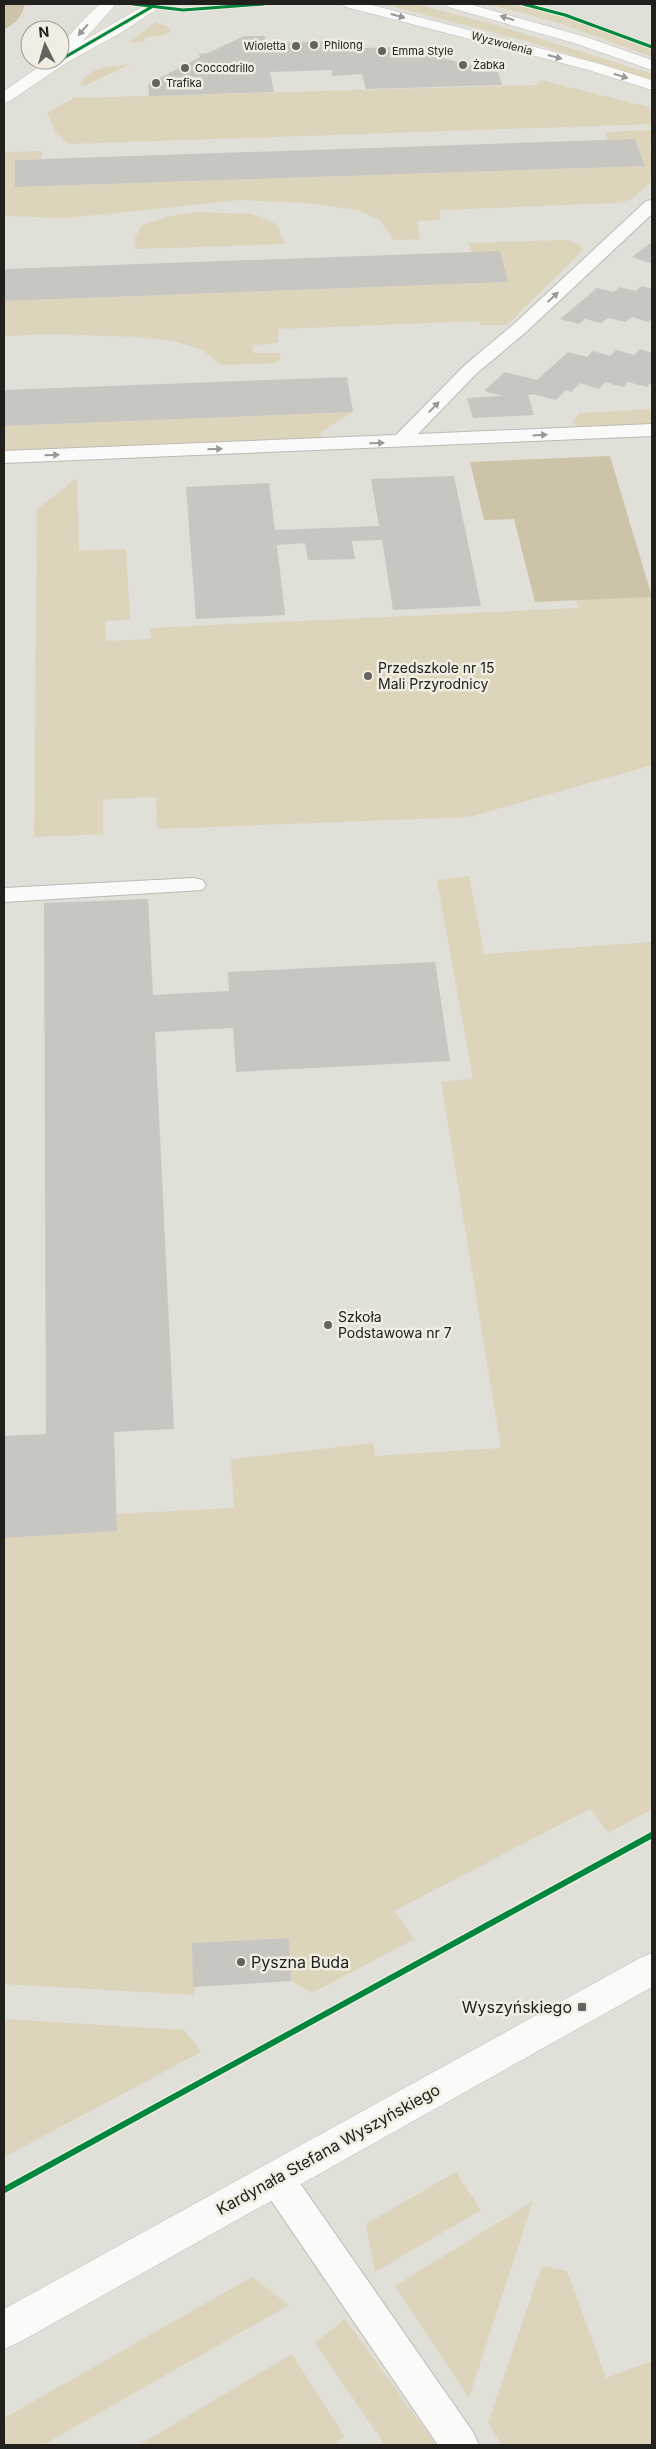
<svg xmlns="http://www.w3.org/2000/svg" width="656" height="2449" viewBox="0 0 656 2449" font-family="Inter,sans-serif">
<rect width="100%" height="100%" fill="#e0dfd8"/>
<g fill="#ddd4bc">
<path d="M 383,4 L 416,4 L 499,26 L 652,74 L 652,81 L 530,42 Z"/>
<path d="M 488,4 C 544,4 600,31 652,50 L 652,57 L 559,23 Z"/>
<path d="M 155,22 L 169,27 L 170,31 L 165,35 L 144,38 L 146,41 L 129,43 Z"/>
<path d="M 131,64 L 84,86 L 80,84 C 90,66 112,66 131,64 Z"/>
<path d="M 540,80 L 652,108 L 652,124 L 68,144 L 57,134 L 47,113 L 74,98 L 537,85 Z"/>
<path d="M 652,130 L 652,145 L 650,146 L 652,151 L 652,182 L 630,200 L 616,203 L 439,210 L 441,220 L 417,221 L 420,239 L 394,240 L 380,220 L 358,210 L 306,203 L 240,200 L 68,218 L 4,216 L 4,152 L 42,151 L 41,159 L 15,160 L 15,187 L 644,166 L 635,139 L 608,140 L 605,132 Z"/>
<path d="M 195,212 L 252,214 L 276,224 L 285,244 L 136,249 L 135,237 L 143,225 L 170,216 Z"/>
<path d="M 567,240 L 580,245 L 583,250 L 507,325 L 481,325 L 479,321 L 278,329 L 278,343 L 253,345 L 253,353 L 279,353 L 281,359 L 276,363 L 222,365 L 201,349 L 173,341 L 138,337 L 54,334 L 4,336 L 4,301 L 507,282 L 472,252 L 468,243 Z"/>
<path d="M 652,409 L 652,424 L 577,428 L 573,421 L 580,413 Z"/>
<path d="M 353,412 L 321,432 L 320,439 L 4,453 L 4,426 Z"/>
<path d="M 77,478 L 79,551 L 126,549 L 130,620 L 105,621 L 106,641 L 151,639 L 150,628 L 578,608 L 576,600 L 652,597 L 652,765 L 469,817 L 157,829 L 156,797 L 103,799 L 103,834 L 34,837 L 37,509 Z"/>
<path d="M 469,876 L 484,954 L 652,942 L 652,1809 L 609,1833 L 590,1809 L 394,1911 L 414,1939 L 312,1993 L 291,1981 L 289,1938 L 192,1943 L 195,1995 L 4,1984 L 4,1538 L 116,1531 L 117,1514 L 234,1508 L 231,1459 L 373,1443 L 375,1456 L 501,1448 L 441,1082 L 473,1079 L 437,880 Z"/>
<path d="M 4,2019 L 184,2030 L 201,2052 L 4,2157 Z"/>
<path d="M 456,2172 L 481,2210 L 375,2272 L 366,2224 Z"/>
<path d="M 533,2201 L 469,2398 L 395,2286 Z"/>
<path d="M 542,2266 L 567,2271 L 606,2378 L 652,2361 L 652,2445 L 502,2445 L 488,2423 Z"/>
<path d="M 252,2277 L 289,2305 L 43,2445 L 4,2445 L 4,2418 Z"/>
<path d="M 345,2319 L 436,2445 L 385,2445 L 315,2343 Z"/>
<path d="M 292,2354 L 344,2436 L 335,2445 L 139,2445 Z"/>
</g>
<g fill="#cdc3a9">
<path d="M 4,4 L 25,4 C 22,17 16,23 4,29 Z"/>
<path d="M 610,456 L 652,597 L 535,602 L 514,519 L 484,520 L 470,462 Z"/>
</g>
<g fill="#c7c6c1">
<path d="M 244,36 L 265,36 L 265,43 L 330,41 L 331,49 L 399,47 L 498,72 L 502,85 L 366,89 L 362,74 L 332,76 L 332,70 L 270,72 L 274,92 L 149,96 L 148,84 L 200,57 L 199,54 L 208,53 Z"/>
<path d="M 635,139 L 645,166 L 15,187 L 15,160 Z"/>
<path d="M 652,242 L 652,261 L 650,263 L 632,257 Z"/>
<path d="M 500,251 L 508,282 L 4,301 L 4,269 Z"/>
<path d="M 642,286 L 652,289 L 652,318 L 648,322 L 632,317 L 625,322 L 608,318 L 601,323 L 585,319 L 579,324 L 560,319 L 597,288 L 614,292 L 620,287 L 636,291 Z"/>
<path d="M 640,349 L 652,353 L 652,381 L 647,387 L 628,382 L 623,387 L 605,382 L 599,389 L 580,383 L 571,392 L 566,390 L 556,400 L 533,394 L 528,395 L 534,415 L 473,418 L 467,398 L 503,396 L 484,391 L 505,372 L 537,380 L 568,352 L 587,357 L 593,351 L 610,356 L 616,350 L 634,355 Z"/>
<path d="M 347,377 L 353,412 L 4,426 L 4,390 Z"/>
<path d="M 454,476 L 481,606 L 393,610 L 382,540 L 352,541 L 355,559 L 308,560 L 305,543 L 277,545 L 285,615 L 196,619 L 186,487 L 269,483 L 275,530 L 379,526 L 371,479 Z"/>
<path d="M 148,899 L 153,995 L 229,991 L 228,972 L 435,962 L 450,1061 L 236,1072 L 233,1028 L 155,1032 L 174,1429 L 114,1432 L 117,1531 L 4,1538 L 4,1436 L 46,1434 L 44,903 Z"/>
<path d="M 289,1938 L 291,1981 L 193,1987 L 192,1943 Z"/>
</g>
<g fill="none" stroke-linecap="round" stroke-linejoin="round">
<g stroke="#bdbbb6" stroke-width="2">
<g id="service">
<path d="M 652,200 L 652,214 L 526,332 L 477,373 L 418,434 L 652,424 L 652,436 L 4,463 L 4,451 L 396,435 L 465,365 L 514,324 L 646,201 Z"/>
<path d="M 194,878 L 202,880 L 206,885 L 202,890 L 4,902 L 4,888 Z"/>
<path d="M 276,2161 L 288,2166 L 473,2432 L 479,2445 L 438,2445 L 264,2190 L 258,2178 L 264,2166 Z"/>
</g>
</g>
<g stroke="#bdbbb6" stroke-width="1">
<path id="tertiary" d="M 100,4 L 116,4 L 83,41 L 147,4 L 165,4 L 119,34 L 66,63 L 10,101 L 4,103 L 4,91 L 49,60 L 60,60 C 60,38 85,19 100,4 Z"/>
</g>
<g stroke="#bdbbb6" stroke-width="1">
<g id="secondary">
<path d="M 343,4 L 368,4 L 597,63 L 652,80 L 652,90 L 585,69 L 346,7 Z"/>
<path d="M 445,4 L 469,4 L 586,37 L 652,60 L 652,70 L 574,43 L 448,7 Z"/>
<path d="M 652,1953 L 652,1987 L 18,2343 L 4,2349 L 4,2309 L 640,1958 Z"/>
</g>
</g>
<use href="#service" fill="#fafaf9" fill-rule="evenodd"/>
<use href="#tertiary" fill="#fafaf9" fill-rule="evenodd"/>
<use href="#secondary" fill="#fafaf9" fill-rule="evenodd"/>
<g stroke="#f1ede2" stroke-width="5">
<g id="cycleway-far1">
<path d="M 133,4 L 183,10 L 264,4"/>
<path d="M 523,4 L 565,15 L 652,47"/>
<path d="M 60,60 L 155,5"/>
</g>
</g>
<g stroke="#f1ede2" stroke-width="9">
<path id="cycleway" d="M 4,2190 L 652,1835"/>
</g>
<use href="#cycleway-far1" stroke="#00873e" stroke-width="3"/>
<use href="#cycleway" stroke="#00873e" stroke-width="6"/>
</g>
<defs><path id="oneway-solid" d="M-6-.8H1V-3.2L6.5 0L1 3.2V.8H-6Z" transform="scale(1.25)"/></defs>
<g fill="#989896">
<use href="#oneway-solid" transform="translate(398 16) rotate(15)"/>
<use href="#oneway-solid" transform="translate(507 18) rotate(-163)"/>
<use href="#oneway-solid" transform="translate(83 30) rotate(131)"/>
<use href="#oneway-solid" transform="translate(555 57) rotate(15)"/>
<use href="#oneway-solid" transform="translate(621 76) rotate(18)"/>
<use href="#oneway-solid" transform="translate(553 297) rotate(-43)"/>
<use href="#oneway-solid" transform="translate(434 407) rotate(-46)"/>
<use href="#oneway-solid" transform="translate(540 435) rotate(-3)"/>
<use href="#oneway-solid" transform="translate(377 443) rotate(-2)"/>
<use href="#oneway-solid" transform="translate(215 449) rotate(-2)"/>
<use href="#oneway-solid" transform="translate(52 455) rotate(-2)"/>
</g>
<g fill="#64635e" stroke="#f1ede2" stroke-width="2">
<circle cx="314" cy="45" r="5"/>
<circle cx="296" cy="46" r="5"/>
<circle cx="382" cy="51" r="5"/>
<circle cx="463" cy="65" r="5"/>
<circle cx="185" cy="68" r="5"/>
<circle cx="156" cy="83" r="5"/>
<circle cx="368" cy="676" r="5"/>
<circle cx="328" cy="1325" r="5"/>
<circle cx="241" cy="1962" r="5"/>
<rect x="577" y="2002" width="10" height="10" rx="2.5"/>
</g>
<g text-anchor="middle" stroke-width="5" stroke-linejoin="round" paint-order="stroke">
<g font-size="11" fill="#21201c" stroke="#f1ede2">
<text transform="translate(502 43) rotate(15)" y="4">Wyzwolenia</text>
</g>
<g font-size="11" fill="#21201c" stroke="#f1ede2" text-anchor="start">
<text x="324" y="49">Philong</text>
<text x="286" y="50" text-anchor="end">Wioletta</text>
<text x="392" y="55">Emma Style</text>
<text x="473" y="69">Żabka</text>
<text x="195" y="72">Coccodrillo</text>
<text x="166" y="87">Trafika</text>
</g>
<g font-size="14" fill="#21201c" stroke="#f1ede2" text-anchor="start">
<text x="378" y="673">Przedszkole nr 15<tspan x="378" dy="16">Mali Przyrodnicy</tspan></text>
<text x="338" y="1322">Szkoła<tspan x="338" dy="16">Podstawowa nr 7</tspan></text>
</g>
<g font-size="16" fill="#21201c" stroke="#f1ede2" text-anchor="start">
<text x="251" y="1968">Pyszna Buda</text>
<text x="572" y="2013" text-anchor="end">Wyszyńskiego</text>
</g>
<g font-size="16" fill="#21201c" stroke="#f1ede2">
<text transform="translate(328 2149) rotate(-29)" y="6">Kardynała Stefana Wyszyńskiego</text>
</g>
</g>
<rect width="656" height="2449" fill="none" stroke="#21201c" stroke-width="10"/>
<g transform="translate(45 45) rotate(355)"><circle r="24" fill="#f1ede2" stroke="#9e9b93"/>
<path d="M0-4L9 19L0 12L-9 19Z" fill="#64635e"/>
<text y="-8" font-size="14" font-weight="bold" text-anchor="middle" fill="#21201c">N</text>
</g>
</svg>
